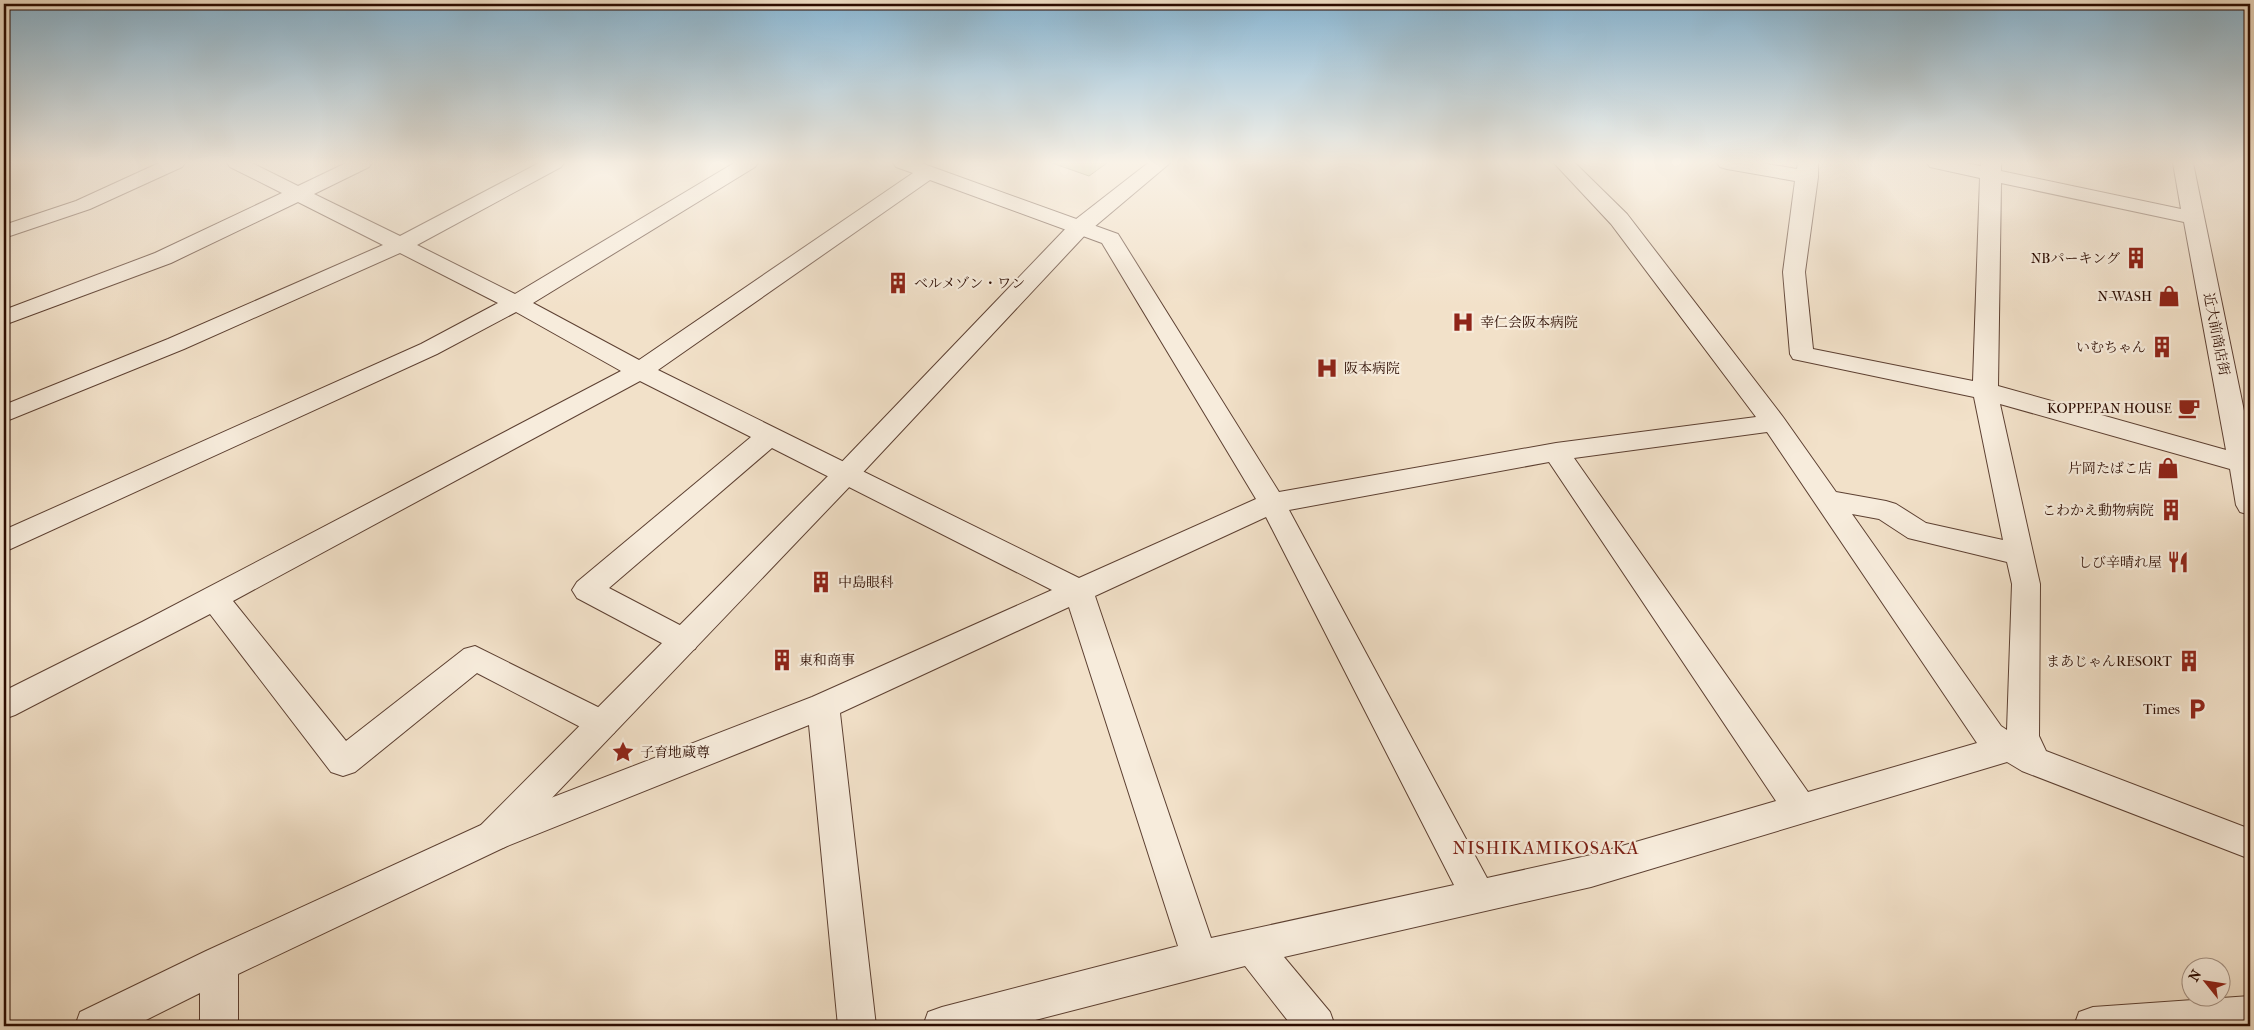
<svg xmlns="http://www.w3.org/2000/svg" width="2254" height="1030" viewBox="0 0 2254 1030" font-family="'IM FELL French Canon','Noto Serif JP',serif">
<rect width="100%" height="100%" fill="#f2e1c9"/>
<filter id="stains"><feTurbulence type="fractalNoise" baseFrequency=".004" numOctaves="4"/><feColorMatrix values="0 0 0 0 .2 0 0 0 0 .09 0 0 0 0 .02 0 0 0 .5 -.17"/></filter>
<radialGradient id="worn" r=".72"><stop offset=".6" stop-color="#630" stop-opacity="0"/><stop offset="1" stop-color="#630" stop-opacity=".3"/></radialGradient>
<path fill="#c3c191" stroke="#776648" d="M 1052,163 L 1107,163 L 1089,176 Z"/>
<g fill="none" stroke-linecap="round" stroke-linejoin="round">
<g stroke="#5d4032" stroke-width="2">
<g id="minor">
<path d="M 159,163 L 185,163 L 182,167 L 90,209 L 4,238 L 4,225 L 76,201 Z"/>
<path d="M 227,163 L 252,163 L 298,186 L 346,163 L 372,163 L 369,167 L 314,194 L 400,236 L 539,163 L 564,163 L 561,167 L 417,245 L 515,294 L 734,163 L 758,163 L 755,167 L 533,303 L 639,360 L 913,173 L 896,167 L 893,163 L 921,163 L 1118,234 L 1279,492 L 1556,443 L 1756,417 L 1611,224 L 1554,163 L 1575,163 L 1627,214 L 1783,417 L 1836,492 L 1886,501 L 1896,504 L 1926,523 L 2003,540 L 1974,397 L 1793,359 L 1790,354 L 1783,272 L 1795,181 L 1727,169 L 1720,167 L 1717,163 L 1761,163 L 1797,169 L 1798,163 L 1818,163 L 1818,177 L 1805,272 L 1813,349 L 1973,381 L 1980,178 L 1930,167 L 1927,163 L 1964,163 L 1981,166 L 1981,163 L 2001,163 L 2001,171 L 2181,209 L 2173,163 L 2193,163 L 2250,440 L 2250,515 L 2240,512 L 2236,505 L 2230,469 L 2000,404 L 2040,584 L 2039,736 L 2046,751 L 2250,829 L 2250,859 L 2022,771 L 2007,762 L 1591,887 L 1284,957 L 1330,1012 L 1335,1026 L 1292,1026 L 1245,966 L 1012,1026 L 923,1026 L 928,1012 L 942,1007 L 1178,946 L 1069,607 L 840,713 L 876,1026 L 838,1026 L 809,725 L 505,847 L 238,974 L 238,1026 L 200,1026 L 200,993 L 134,1026 L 75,1026 L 80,1012 L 206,951 L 481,825 L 812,697 L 1052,590 L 772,448 L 609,588 L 695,633 L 699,641 L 695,649 L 684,653 L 673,649 L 577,598 L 572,590 L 577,582 L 751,437 L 640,381 L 233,601 L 346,741 L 464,649 L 475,646 L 614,715 L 619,724 L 614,733 L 603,737 L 592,733 L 477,673 L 355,772 L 343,776 L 331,772 L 210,614 L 15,715 L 4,719 L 4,691 L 142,622 L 621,371 L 516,312 L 437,354 L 4,552 L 4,530 L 421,344 L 498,303 L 400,253 L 184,349 L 4,422 L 4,405 L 168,339 L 383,245 L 298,202 L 171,263 L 4,325 L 4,310 L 155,253 L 282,193 L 230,167 ZM 930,180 L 1102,243 L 1256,499 L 1079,578 L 658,370 ZM 2001,183 L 2184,222 L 2226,450 L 1998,386 ZM 1767,432 L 1977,743 L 1808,792 L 1574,458 ZM 1549,462 L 1776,801 L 1591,855 L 1487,878 L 1289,510 ZM 1852,514 L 1879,519 L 1908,538 L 2007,562 L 2012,584 L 2007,730 L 2001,726 ZM 1266,517 L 1454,885 L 1211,938 L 1095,596 Z"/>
<path d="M 2250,996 L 2250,1026 L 2074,1026 L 2079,1012 L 2093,1007 Z"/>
</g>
</g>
<g stroke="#5d4032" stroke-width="2">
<path id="tertiary" d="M 1148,163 L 1170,163 L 1087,233 L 854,482 L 505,847 L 493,851 L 481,847 L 476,836 L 481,825 L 836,468 L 1071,223 Z"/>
</g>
<use href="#minor" fill="#f7ecdc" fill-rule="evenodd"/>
<use href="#tertiary" fill="#f7ecdc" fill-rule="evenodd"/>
</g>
<linearGradient id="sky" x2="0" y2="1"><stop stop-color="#89b8d6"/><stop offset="0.53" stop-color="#f9f2e7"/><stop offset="1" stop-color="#f9f2e7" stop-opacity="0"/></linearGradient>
<rect width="2254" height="307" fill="url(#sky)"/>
<defs>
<g id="building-bare" transform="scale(1.725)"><path d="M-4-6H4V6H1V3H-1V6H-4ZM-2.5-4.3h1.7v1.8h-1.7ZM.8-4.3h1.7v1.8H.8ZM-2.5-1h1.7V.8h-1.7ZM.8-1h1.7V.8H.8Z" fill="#8f2418" stroke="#f7ecdc" stroke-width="2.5" paint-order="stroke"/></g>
<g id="shop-bare" transform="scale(1.725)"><path d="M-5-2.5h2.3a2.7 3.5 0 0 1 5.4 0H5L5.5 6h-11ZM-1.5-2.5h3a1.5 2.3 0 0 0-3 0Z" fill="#8f2418" stroke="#f7ecdc" stroke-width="2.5" paint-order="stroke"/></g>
<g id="hospital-bare" transform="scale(1.725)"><path d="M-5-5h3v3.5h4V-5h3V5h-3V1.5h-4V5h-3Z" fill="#8f2418" stroke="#f7ecdc" stroke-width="2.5" paint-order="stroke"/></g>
<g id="cafe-bare" transform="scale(1.725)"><path d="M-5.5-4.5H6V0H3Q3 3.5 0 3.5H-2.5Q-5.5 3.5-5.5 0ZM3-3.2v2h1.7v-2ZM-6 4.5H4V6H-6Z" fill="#8f2418" stroke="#f7ecdc" stroke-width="2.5" paint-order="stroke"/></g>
<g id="restaurant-bare" transform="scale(1.725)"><path d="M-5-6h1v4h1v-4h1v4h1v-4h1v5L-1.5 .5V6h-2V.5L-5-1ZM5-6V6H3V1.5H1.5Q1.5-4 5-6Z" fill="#8f2418" stroke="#f7ecdc" stroke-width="2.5" paint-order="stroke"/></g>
<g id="parking-bare" transform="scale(1.725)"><path d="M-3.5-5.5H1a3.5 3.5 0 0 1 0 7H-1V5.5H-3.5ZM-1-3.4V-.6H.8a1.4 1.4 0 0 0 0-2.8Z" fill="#8f2418" stroke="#f7ecdc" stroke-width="2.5" paint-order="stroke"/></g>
<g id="sight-bare" transform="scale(1.725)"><path d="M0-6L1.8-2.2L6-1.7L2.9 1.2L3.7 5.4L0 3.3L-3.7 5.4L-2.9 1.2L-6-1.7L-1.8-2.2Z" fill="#8f2418" stroke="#f7ecdc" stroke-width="2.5" paint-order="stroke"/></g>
</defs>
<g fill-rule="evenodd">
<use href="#building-bare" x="2136" y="258"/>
<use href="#building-bare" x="898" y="283"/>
<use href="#shop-bare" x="2169" y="296"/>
<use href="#hospital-bare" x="1463" y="322"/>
<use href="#building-bare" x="2162" y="347"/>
<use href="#hospital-bare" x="1327" y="368"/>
<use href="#cafe-bare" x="2189" y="408"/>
<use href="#shop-bare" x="2168" y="468"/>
<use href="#building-bare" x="2171" y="510"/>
<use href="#restaurant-bare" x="2178" y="562"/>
<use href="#building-bare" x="821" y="582"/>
<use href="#building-bare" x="782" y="660"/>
<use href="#building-bare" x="2189" y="661"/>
<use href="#parking-bare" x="2197" y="709"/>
<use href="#sight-bare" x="623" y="752"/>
</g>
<g text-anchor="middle" stroke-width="4.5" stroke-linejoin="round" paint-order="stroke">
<g font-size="14" fill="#2b0b00" stroke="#f7ecdc" text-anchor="end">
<text x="2120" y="263">NBパーキング</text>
<text x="914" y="288" text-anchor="start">ベルメゾン・ワン</text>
<text x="2152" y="301">N-WASH</text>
<text x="1480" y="327" text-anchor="start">幸仁会阪本病院</text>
<text x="2146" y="352">いむちゃん</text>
<text x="1344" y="373" text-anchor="start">阪本病院</text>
<text x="2172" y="413">KOPPEPAN HOUSE</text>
<text x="2152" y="473">片岡たばこ店</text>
<text x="2154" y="515">こわかえ動物病院</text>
<text x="2162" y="567">しび辛晴れ屋</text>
<text x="838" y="587" text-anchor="start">中島眼科</text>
<text x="799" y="665" text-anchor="start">東和商事</text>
<text x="2172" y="666">まあじゃんRESORT</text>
<text x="2180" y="714">Times</text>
<text x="640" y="757" text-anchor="start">子育地蔵尊</text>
</g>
<g font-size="14" fill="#2b0b00" stroke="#f7ecdc">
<text transform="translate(2217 334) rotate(79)" y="5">近大前商店街</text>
</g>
<g font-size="18" letter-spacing="1" fill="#7a1f14" stroke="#f7ecdc">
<text x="1546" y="854">NISHIKAMIKOSAKA</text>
</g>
</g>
<rect width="2254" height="1030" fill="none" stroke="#f2e1c9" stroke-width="20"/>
<rect x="5" y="5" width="2244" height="1020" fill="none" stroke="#2b0b00" stroke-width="2.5"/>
<rect x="10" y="10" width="2234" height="1010" fill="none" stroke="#2b0b00"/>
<g transform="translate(2206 982) rotate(300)"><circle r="24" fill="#f7ecdc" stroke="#a59284"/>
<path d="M0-4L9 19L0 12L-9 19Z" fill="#8f2418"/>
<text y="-8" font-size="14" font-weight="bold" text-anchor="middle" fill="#2b0b00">N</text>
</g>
<rect width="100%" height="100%" filter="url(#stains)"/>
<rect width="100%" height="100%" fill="url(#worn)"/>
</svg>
